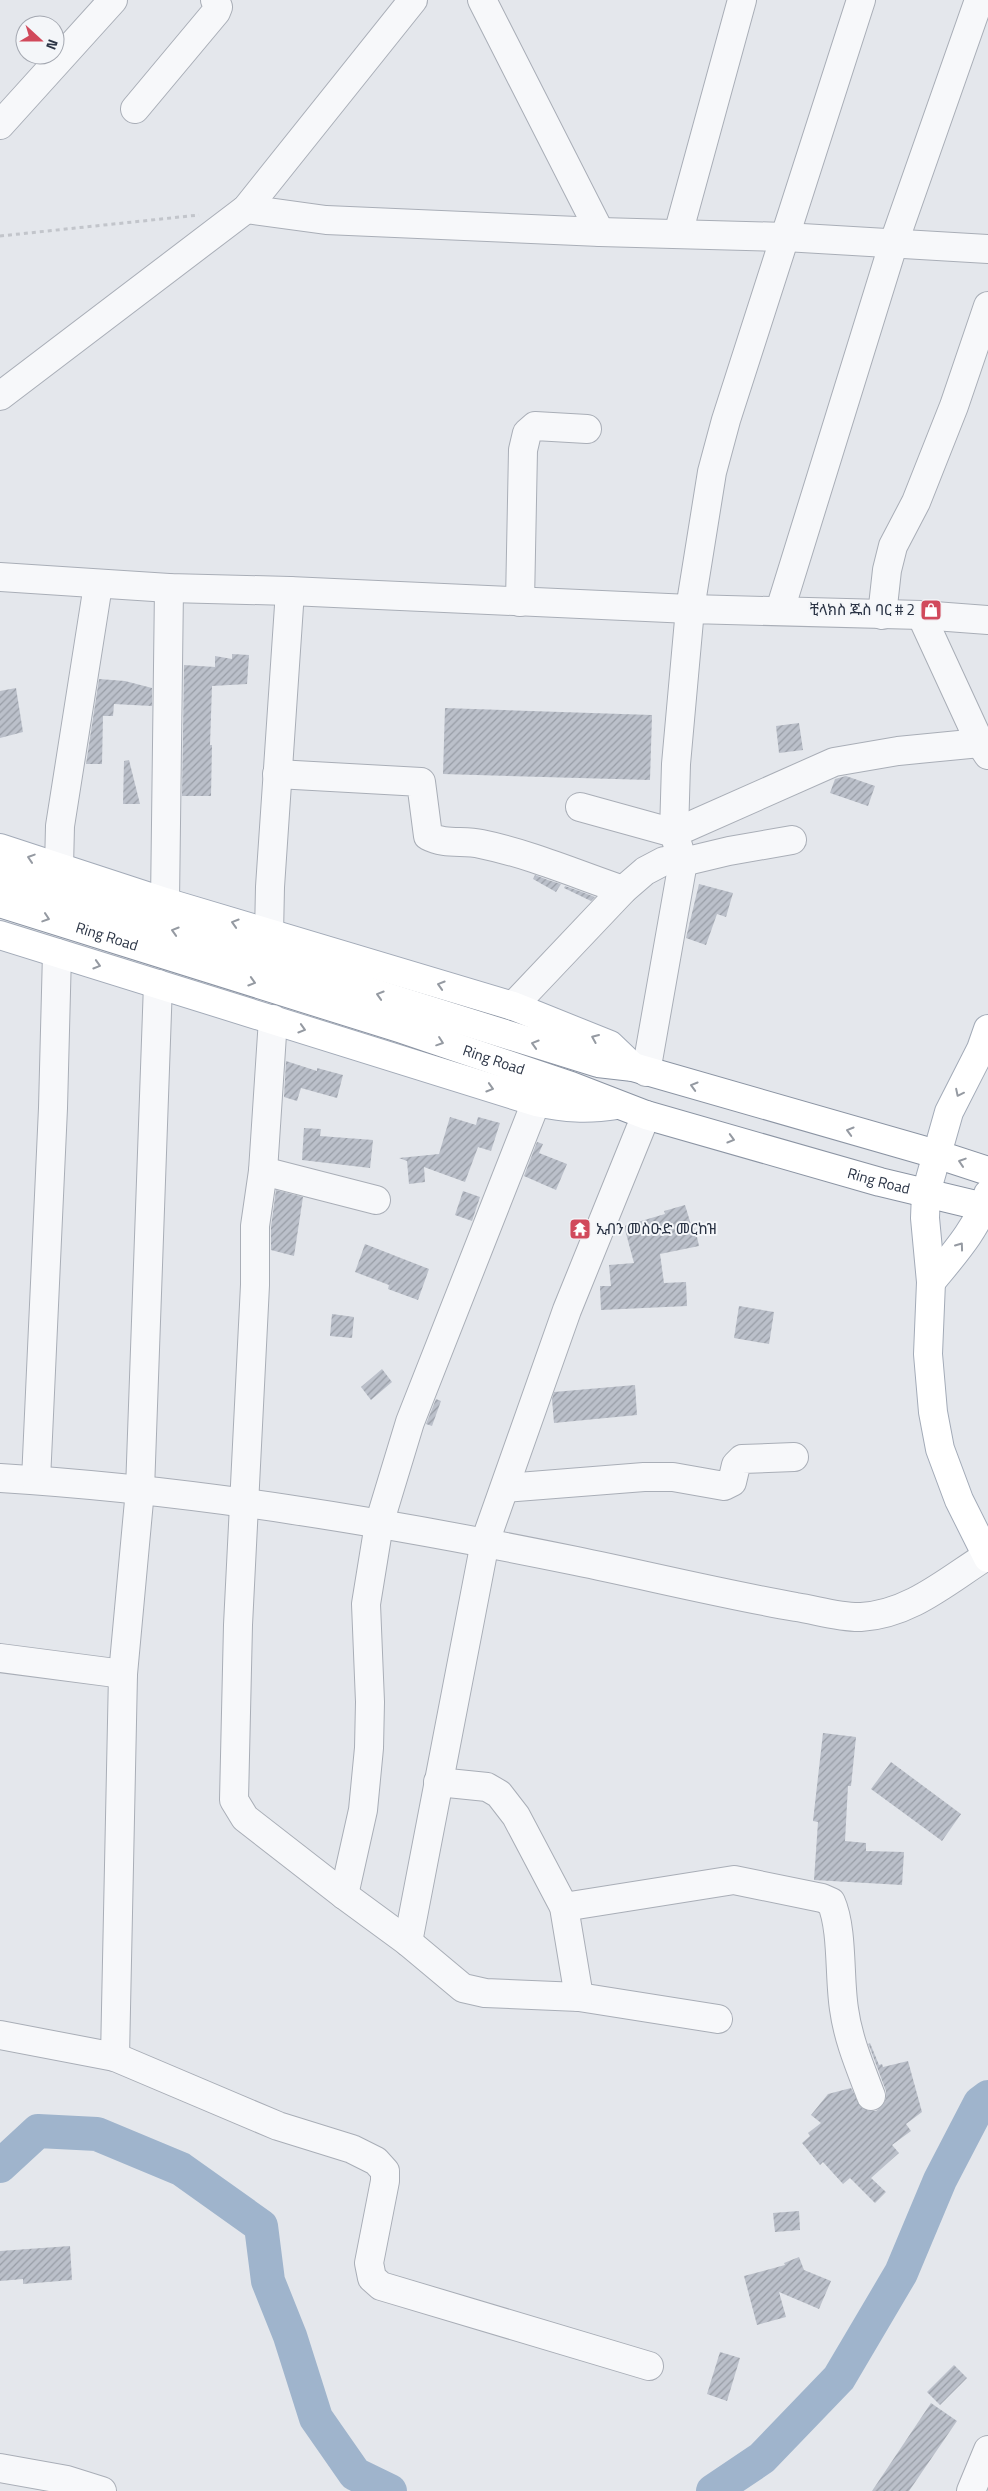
<svg xmlns="http://www.w3.org/2000/svg" width="988" height="2491" viewBox="0 0 988 2491" font-family="'Titillium Web','Noto Sans Ethiopic',sans-serif">
<defs>
<pattern id="building-hatch" width="6" height="6" patternUnits="userSpaceOnUse" patternTransform="scale(1.25)"><rect width="6" height="6" fill="#bbc0ca"/><path d="M-1 1l2-2M0 6l6-6M5 7l2-2" fill="none" stroke="#989da6"/></pattern>
</defs>
<rect width="100%" height="100%" fill="#e4e7ec"/>
<g fill="none" stroke-linecap="round" stroke-linejoin="round">
<g stroke="#9fb4cc" stroke-width="34">
<path d="M 0,2166 L 38,2131 L 97,2134 L 181,2169 L 261,2226 L 268,2281 L 290,2336 L 316,2418 L 355,2474 L 390,2491"/>
<path d="M 713,2491 L 762,2458 L 839,2378 L 901,2273 L 940,2180 L 980,2103 L 988,2097"/>
</g>
</g>
<g fill="url(#building-hatch)">
<path d="M 232,654 L 249,655 L 247,684 L 212,686 L 210,745 L 212,745 L 211,796 L 182,796 L 184,665 L 215,667 L 215,656 L 232,659 Z"/>
<path d="M 99,679 L 125,681 L 152,688 L 152,706 L 114,704 L 113,716 L 103,716 L 102,764 L 86,764 Z"/>
<path d="M 16,688 L 23,732 L 0,738 L 0,691 Z"/>
<path d="M 445,708 L 652,715 L 650,780 L 443,774 Z"/>
<path d="M 799,723 L 803,750 L 779,753 L 776,726 Z"/>
<path d="M 129,760 L 140,804 L 123,804 L 124,761 Z"/>
<path d="M 846,776 L 875,786 L 868,806 L 830,793 L 835,779 Z"/>
<path d="M 535,875 L 548,880 L 561,884 L 556,892 L 533,879 Z"/>
<path d="M 699,884 L 733,893 L 726,917 L 717,914 L 706,945 L 686,938 Z"/>
<path d="M 565,886 L 582,892 L 595,897 L 591,901 L 564,888 Z"/>
<path d="M 286,1061 L 317,1071 L 317,1068 L 343,1075 L 337,1098 L 301,1088 L 297,1101 L 284,1097 Z"/>
<path d="M 450,1117 L 476,1125 L 478,1117 L 500,1123 L 491,1151 L 478,1147 L 465,1182 L 424,1167 L 425,1182 L 409,1184 L 407,1161 L 399,1158 L 439,1154 Z"/>
<path d="M 304,1128 L 321,1129 L 320,1136 L 373,1140 L 370,1168 L 302,1160 Z"/>
<path d="M 537,1142 L 543,1144 L 539,1153 L 567,1164 L 556,1190 L 524,1176 Z"/>
<path d="M 276,1190 L 303,1197 L 294,1256 L 271,1250 L 271,1227 Z"/>
<path d="M 463,1191 L 480,1197 L 472,1221 L 455,1215 Z"/>
<path d="M 685,1205 L 692,1228 L 695,1228 L 699,1246 L 660,1254 L 664,1283 L 686,1282 L 687,1306 L 601,1310 L 600,1286 L 611,1286 L 609,1265 L 634,1263 L 624,1226 L 665,1214 L 664,1211 Z"/>
<path d="M 365,1244 L 429,1269 L 418,1300 L 388,1289 L 389,1285 L 355,1272 Z"/>
<path d="M 739,1306 L 774,1312 L 769,1344 L 734,1338 Z"/>
<path d="M 332,1314 L 354,1317 L 352,1338 L 330,1336 Z"/>
<path d="M 382,1369 L 392,1382 L 371,1400 L 361,1387 Z"/>
<path d="M 635,1385 L 637,1415 L 554,1423 L 552,1399 L 554,1392 Z"/>
<path d="M 436,1399 L 441,1401 L 432,1426 L 426,1424 Z"/>
<path d="M 823,1733 L 856,1737 L 851,1786 L 848,1786 L 845,1841 L 866,1843 L 866,1851 L 904,1852 L 902,1885 L 814,1880 L 818,1822 L 813,1821 Z"/>
<path d="M 891,1762 L 961,1814 L 942,1841 L 871,1789 Z"/>
<path d="M 870,2043 L 879,2065 L 882,2064 L 883,2067 L 908,2061 L 922,2112 L 906,2124 L 911,2131 L 892,2145 L 899,2153 L 871,2178 L 886,2192 L 875,2203 L 850,2178 L 843,2184 L 823,2162 L 820,2165 L 802,2143 L 810,2136 L 808,2133 L 821,2123 L 811,2115 L 828,2094 L 851,2088 L 862,2108 L 869,2111 L 876,2111 L 883,2105 L 886,2098 L 886,2091 L 870,2048 L 868,2044 Z"/>
<path d="M 799,2211 L 800,2230 L 775,2232 L 773,2213 Z"/>
<path d="M 70,2246 L 72,2280 L 23,2284 L 23,2279 L 0,2281 L 0,2251 Z"/>
<path d="M 799,2257 L 804,2270 L 831,2281 L 819,2309 L 779,2292 L 786,2317 L 757,2325 L 744,2276 L 785,2265 L 784,2263 Z"/>
<path d="M 720,2352 L 740,2358 L 727,2401 L 707,2394 Z"/>
<path d="M 954,2365 L 967,2378 L 940,2405 L 927,2392 Z"/>
<path d="M 931,2403 L 957,2421 L 909,2491 L 872,2491 Z"/>
</g>
<g fill="none" stroke-linecap="round" stroke-linejoin="round">
<g stroke="#a9aeb7" stroke-width="30">
<g id="minor">
<path d="M 482,0 L 600,232"/>
<path d="M 135,109 L 216,12 L 218,7 L 215,0"/>
<path d="M 0,125 L 113,0"/>
<path d="M 246,209 L 326,220 L 600,232 L 785,237 L 988,249"/>
<path d="M 678,234 L 742,0"/>
<path d="M 0,396 L 246,209 L 413,0"/>
<path d="M 0,577 L 169,588 L 290,591 L 690,609 L 712,472 L 726,420 L 861,0"/>
<path d="M 520,602 L 523,450 L 527,433 L 535,426 L 587,429"/>
<path d="M 780,610 L 893,245 L 979,0"/>
<path d="M 882,615 L 887,570 L 893,546 L 916,502 L 954,406 L 988,306"/>
<path d="M 921,615 L 980,743 L 988,755"/>
<path d="M 277,774 L 421,782 L 428,836 C 445,845 463,840 481,844 C 530,854 576,874 623,890"/>
<path d="M 580,807 L 674,833 L 834,762 L 898,751 L 980,743"/>
<path d="M 59,867 L 60,826 L 98,585"/>
<path d="M 165,902 L 169,588"/>
<path d="M 269,934 L 270,887 L 290,591"/>
<path d="M 513,1006 L 623,890 L 645,871 L 664,861 L 683,862 L 729,851 L 792,840"/>
<path d="M 273,1019 L 263,1171 L 255,1226 L 255,1285 L 238,1625 L 234,1800 L 245,1818 L 344,1895 L 408,1942 L 463,1988 L 485,1993 L 579,1997 L 718,2019"/>
<path d="M 646,1072 L 683,862 L 674,833 L 676,764 L 690,609 L 921,615 L 988,620"/>
<path d="M 263,1171 L 376,1200"/>
<path d="M 0,1478 C 194,1490 386,1522 576,1561 C 649,1576 722,1594 796,1607 C 816,1610 841,1618 861,1617 C 911,1614 948,1580 988,1555"/>
<path d="M 36,1480 L 53,1108 L 57,953"/>
<path d="M 505,1488 L 644,1477 L 673,1477 L 724,1486 L 732,1482 L 736,1465 L 742,1459 L 794,1457"/>
<path d="M 0,1658 L 123,1674"/>
<path d="M 438,1782 L 487,1787 L 499,1794 L 516,1816 L 564,1907 L 579,1997"/>
<path d="M 344,1895 L 363,1810 L 369,1748 L 370,1702 L 366,1604 L 379,1524 L 410,1422 L 536,1102"/>
<path d="M 564,1907 L 734,1880 L 822,1898 L 831,1902 C 843,1929 839,1978 844,2009 C 848,2039 860,2067 871,2096"/>
<path d="M 408,1942 L 485,1542 L 567,1310 L 646,1115"/>
<path d="M 0,2035 L 115,2057 L 278,2126 L 352,2149 L 376,2161 L 385,2171 L 385,2181 L 369,2263 L 372,2278 L 381,2286 L 649,2366"/>
<path d="M 115,2057 L 123,1674 L 140,1490 L 158,984"/>
<path d="M 0,2468 L 67,2480 L 102,2491"/>
<path d="M 971,2491 L 988,2450"/>
</g>
</g>
<g stroke="#a3abb8" stroke-width="30">
<g id="major">
<path d="M 0,848 L 165,902 L 513,1006 L 610,1045 L 633,1067"/>
<path d="M 0,935 L 536,1102 C 566,1108 586,1110 617,1105"/>
<path d="M 988,1029 L 981,1049 L 949,1112 L 926,1193 L 925,1218 L 931,1282 L 928,1354 L 933,1412 L 940,1449 L 959,1500 L 988,1558"/>
<path d="M 931,1282 C 953,1255 978,1228 988,1194"/>
</g>
</g>
<g stroke="#8b94a3" stroke-width="30">
<g id="highway">
<path d="M 0,876 L 598,1063 L 633,1067 L 936,1154 L 988,1171"/>
<path id="s1" d="M 0,903 L 399,1028 L 571,1086 L 646,1115 L 880,1182 L 988,1208"/>
</g>
</g>
<path stroke="#c2c5cb" stroke-width="3" stroke-dasharray="4 4" stroke-linecap="butt" d="M 0,236 L 199,215"/>
<use href="#minor" stroke="#f7f8fa" stroke-width="28"/>
<use href="#major" stroke="#fff" stroke-width="28"/>
<use href="#highway" stroke="#fff" stroke-width="28"/>
</g>
<defs><path id="oneway-chevron" d="M-2-3.5L2.5 0L-2 3.5" fill="none" stroke-width="1.6" stroke-linecap="round" stroke-linejoin="round" transform="scale(1.25)"/></defs>
<g stroke="#959aa2">
<use href="#oneway-chevron" transform="translate(31 858) rotate(-162)"/>
<use href="#oneway-chevron" transform="translate(46 918) rotate(18)"/>
<use href="#oneway-chevron" transform="translate(235 923) rotate(-163)"/>
<use href="#oneway-chevron" transform="translate(175 931) rotate(-163)"/>
<use href="#oneway-chevron" transform="translate(97 965) rotate(17)"/>
<use href="#oneway-chevron" transform="translate(252 982) rotate(17)"/>
<use href="#oneway-chevron" transform="translate(441 985) rotate(-163)"/>
<use href="#oneway-chevron" transform="translate(380 995) rotate(-163)"/>
<use href="#oneway-chevron" transform="translate(302 1029) rotate(17)"/>
<use href="#oneway-chevron" transform="translate(595 1038) rotate(-157)"/>
<use href="#oneway-chevron" transform="translate(440 1042) rotate(19)"/>
<use href="#oneway-chevron" transform="translate(535 1044) rotate(-163)"/>
<use href="#oneway-chevron" transform="translate(694 1086) rotate(-164)"/>
<use href="#oneway-chevron" transform="translate(490 1088) rotate(17)"/>
<use href="#oneway-chevron" transform="translate(959 1093) rotate(116)"/>
<use href="#oneway-chevron" transform="translate(850 1131) rotate(-164)"/>
<use href="#oneway-chevron" transform="translate(731 1139) rotate(16)"/>
<use href="#oneway-chevron" transform="translate(962 1162) rotate(-162)"/>
<use href="#oneway-chevron" transform="translate(960 1246) rotate(-54)"/>
</g>
<defs>
<g id="shop-square" transform="scale(1.125)"><rect x="-9" y="-9" width="18" height="18" rx="4" fill="#d1495b" stroke="#f4f6f9"/><path d="M-5-2.5h2.3a2.7 3.5 0 0 1 5.4 0H5L5.5 6h-11ZM-1.5-2.5h3a1.5 2.3 0 0 0-3 0Z" fill="#fff"/></g>
<g id="temple-square" transform="scale(1.125)"><rect x="-9" y="-9" width="18" height="18" rx="4" fill="#d1495b" stroke="#f4f6f9"/><path d="M0-6L5-2H3V0L6.5 2.5H4V6H1.5V3h-3V6H-4V2.5H-6.5L-3 0V-2H-5Z" fill="#fff"/></g>
</defs>
<g fill-rule="evenodd">
<use href="#shop-square" x="931" y="610"/>
<use href="#temple-square" x="580" y="1229"/>
</g>
<g text-anchor="middle" stroke-width="4" stroke-linejoin="round" paint-order="stroke">
<g font-size="15" fill="#2b3445" stroke="#f4f6f9" text-anchor="end">
<text x="915" y="615">ቺላክስ ጁስ ባር # 2</text>
<text x="596" y="1234" text-anchor="start">ኢብን መስዑድ መርከዝ</text>
</g>
<g font-size="15" fill="#2b3445" stroke="#f4f6f9">
<text dy="5" stroke="none"><textPath href="#s1" startOffset="112">Ring Road</textPath></text>
<text dy="5" stroke="none"><textPath href="#s1" startOffset="518">Ring Road</textPath></text>
<text dy="5" stroke="none"><textPath href="#s1" startOffset="922">Ring Road</textPath></text>
</g>
</g>
<g transform="translate(40 40) rotate(111)"><circle r="24" fill="#f4f6f9" stroke="#a4a8b1"/>
<path d="M0-4L9 19L0 12L-9 19Z" fill="#d1495b"/>
<text y="-8" font-size="14" font-weight="bold" text-anchor="middle" fill="#2b3445">N</text>
</g>
</svg>
